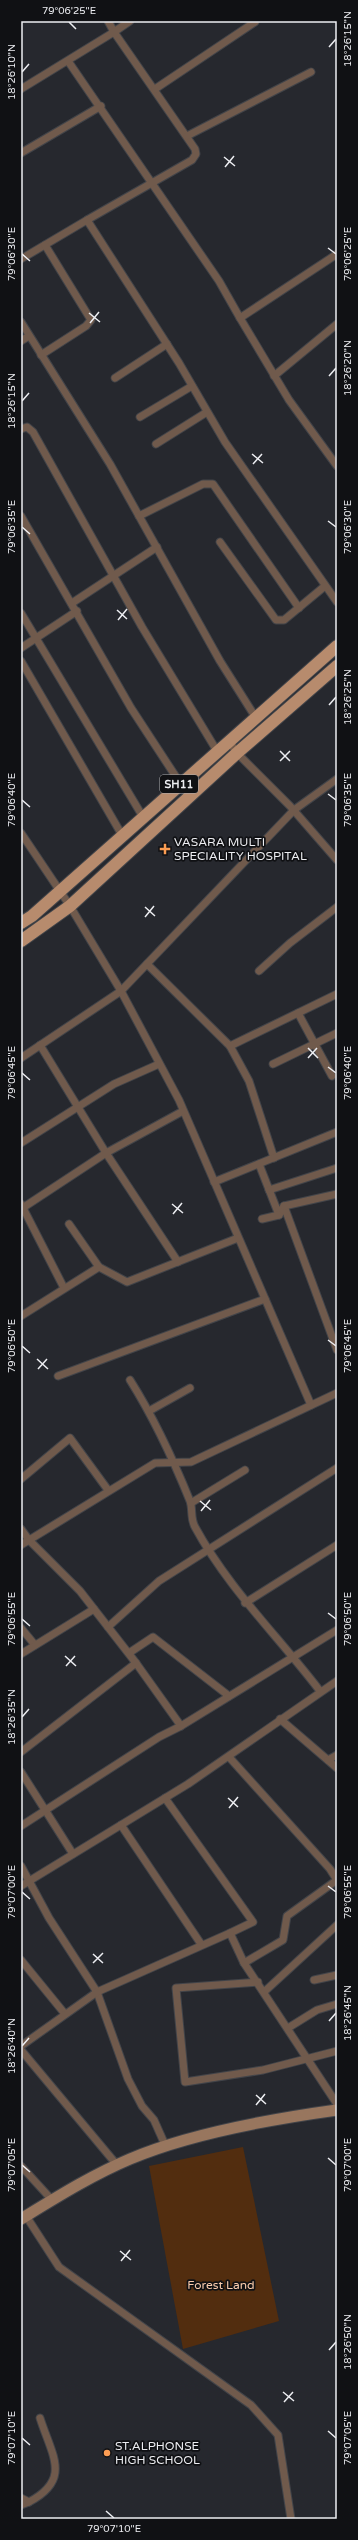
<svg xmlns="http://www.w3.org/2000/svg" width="358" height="2540" viewBox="0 0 358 2540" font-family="'Varela Round',sans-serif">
<rect width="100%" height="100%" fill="#26282e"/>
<path fill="#522d0f" d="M 243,2147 L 279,2321 L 183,2349 L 149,2166 Z"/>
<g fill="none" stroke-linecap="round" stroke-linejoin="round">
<g stroke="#424449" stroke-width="9">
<g id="street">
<path d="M 108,21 L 114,32 L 130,21"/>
<path d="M 68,61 L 219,281 L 240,318"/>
<path d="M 21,89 L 114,32 L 195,149 L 196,154 L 192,160 L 87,220"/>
<path d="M 155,89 L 255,22"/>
<path d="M 187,136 L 311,72"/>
<path d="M 21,153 L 101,106"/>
<path d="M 337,254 L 240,318 L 289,400 L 337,466"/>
<path d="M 21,259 L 87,220 L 179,363 L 225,442 L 337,602"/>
<path d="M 21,322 L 110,464 L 220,661 L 256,718"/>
<path d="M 21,341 L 29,336"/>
<path d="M 41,355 L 86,326 L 91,320 L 45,245"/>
<path d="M 274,376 L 337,324"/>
<path d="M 115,378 L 167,344"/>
<path d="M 140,417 L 192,386"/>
<path d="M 21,429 L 27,427 L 33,432 L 142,627 L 217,751"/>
<path d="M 156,444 L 207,412"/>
<path d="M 21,516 L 131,708 L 180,783"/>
<path d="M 139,516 L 203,484 L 213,484 L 299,608"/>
<path d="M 220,542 L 276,620 L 284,620 L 325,586"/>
<path d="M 72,603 L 157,547"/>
<path d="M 21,613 L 143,817"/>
<path d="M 21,648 L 77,611"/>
<path d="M 21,661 L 122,835"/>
<path d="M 229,741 L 237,753 L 290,806 L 337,860"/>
<path d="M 21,833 L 70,906 L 121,991 L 179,1100 L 311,1405"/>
<path d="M 147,964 L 230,1046"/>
<path d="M 259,971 L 290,943 L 337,907"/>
<path d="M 298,1013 L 332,1076"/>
<path d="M 40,1045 L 106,1153 L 178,1262"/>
<path d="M 21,1058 L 121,991 L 294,810 L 337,779"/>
<path d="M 273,1064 L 337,1033"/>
<path d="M 21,1143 L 114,1084 L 159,1064"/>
<path d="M 274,1158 L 249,1081 L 230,1046 L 337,994"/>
<path d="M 259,1164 L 279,1215 L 284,1206 L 337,1350"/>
<path d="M 214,1182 L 337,1132"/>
<path d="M 269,1190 L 337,1168"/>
<path d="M 21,1204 L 64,1288"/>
<path d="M 284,1206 L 337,1194"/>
<path d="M 21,1209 L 106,1153 L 183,1111"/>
<path d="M 262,1219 L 279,1215"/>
<path d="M 99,1267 L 127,1282 L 238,1238"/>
<path d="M 21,1316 L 99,1267 L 69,1224"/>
<path d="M 58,1376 L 265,1299"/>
<path d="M 130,1380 C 154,1418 173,1459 190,1501 C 193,1509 190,1518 195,1527 C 228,1588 278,1636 320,1691"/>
<path d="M 149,1411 L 190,1388"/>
<path d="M 21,1479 L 70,1438 L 108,1490"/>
<path d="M 191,1503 L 245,1470"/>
<path d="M 21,1529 L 29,1540 L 80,1591 L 136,1663"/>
<path d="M 21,1545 L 155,1463 L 191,1462 L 337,1393"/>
<path d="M 245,1603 L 337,1545"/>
<path d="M 108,1627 L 159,1581 L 337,1468"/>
<path d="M 21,1628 L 35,1645"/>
<path d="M 129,1653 L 153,1637 L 229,1696"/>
<path d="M 21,1654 L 94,1609"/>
<path d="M 280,1719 L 337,1768"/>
<path d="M 21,1752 L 136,1663 L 181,1726"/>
<path d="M 229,1757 L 330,1869 L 337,1880 L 287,1916 L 283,1940 L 244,1963"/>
<path d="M 328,1760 L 337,1755"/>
<path d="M 21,1772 L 73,1854"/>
<path d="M 165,1798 L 253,1922 L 230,1933 L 244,1963 L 337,2104"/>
<path d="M 121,1825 L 201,1944"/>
<path d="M 21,1826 L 159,1737 L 181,1726 L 337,1630"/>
<path d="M 21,1866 L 49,1918 L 97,1992 L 128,2079 L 142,2106 L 154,2120 L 166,2147"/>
<path d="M 21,1886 L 188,1784 L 337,1681"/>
<path d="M 21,1960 L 65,2014"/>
<path d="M 314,1980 L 337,1975"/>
<path d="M 258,1982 L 176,1988 L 185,2082 L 263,2070 L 337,2051"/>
<path d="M 264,1992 L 337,1925"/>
<path d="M 288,2028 L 317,2010 L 337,2004"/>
<path d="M 21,2046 L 97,1992 L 230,1933"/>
<path d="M 21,2050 L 117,2165"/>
<path d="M 21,2166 L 52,2200"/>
<path d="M 26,2216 L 59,2267 L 251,2405 L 278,2435 L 291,2519"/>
<path d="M 21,2498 L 29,2502 L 21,2505"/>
<path d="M 29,2502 C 72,2479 52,2456 40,2418"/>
</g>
</g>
<g stroke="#424449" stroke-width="13">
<path id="secondary" d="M 21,2219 C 57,2197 92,2175 130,2159 C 191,2133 272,2119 337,2110"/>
</g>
<g stroke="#424449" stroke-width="14">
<g id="primary">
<path d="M 21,923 L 32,916 L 337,646"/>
<path d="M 21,941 L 70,906 L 237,753 L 337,666"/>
</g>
</g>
<use href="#street" stroke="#705a4c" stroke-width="7"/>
<use href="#secondary" stroke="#98765e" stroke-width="11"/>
<use href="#primary" stroke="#b78b6d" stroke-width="12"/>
</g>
<path fill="none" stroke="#edeef2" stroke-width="1.5" d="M 69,22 L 76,29M 329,47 L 336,39M 22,72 L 29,64M 224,157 L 235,166M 225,167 L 234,156M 328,248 L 336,254M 22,254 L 30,261M 89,313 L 100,322M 90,323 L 99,312M 329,376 L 336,368M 22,401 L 29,393M 252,454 L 263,463M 253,464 L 262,454M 328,521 L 336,527M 22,527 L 30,534M 117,610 L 127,619M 118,620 L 127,609M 329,705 L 336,697M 280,751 L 290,761M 280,761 L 290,751M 328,794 L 336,800M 22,800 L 30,807M 145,907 L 155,916M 145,917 L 154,906M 308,1048 L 318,1058M 308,1058 L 317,1048M 328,1067 L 336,1073M 22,1073 L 30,1080M 172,1204 L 183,1213M 173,1214 L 182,1203M 328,1340 L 336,1346M 22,1346 L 30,1353M 37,1359 L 48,1369M 38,1369 L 47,1359M 200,1501 L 211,1510M 201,1511 L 210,1500M 328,1613 L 336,1619M 22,1619 L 30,1626M 65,1656 L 76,1666M 66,1666 L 75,1656M 22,1717 L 29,1709M 228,1798 L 238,1807M 229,1808 L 238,1797M 328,1886 L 336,1892M 22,1892 L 30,1899M 93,1954 L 103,1963M 93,1963 L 103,1953M 329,2021 L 336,2013M 22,2046 L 29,2038M 256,2095 L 266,2104M 256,2105 L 265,2094M 328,2158 L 336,2165M 22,2165 L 30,2172M 120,2251 L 131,2260M 121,2261 L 130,2250M 329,2350 L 336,2342M 283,2392 L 294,2401M 284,2402 L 293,2392M 328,2431 L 336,2438M 22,2438 L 30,2445M 106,2511 L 114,2518"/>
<g fill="#fc9d53" stroke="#101114" stroke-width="1.5">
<path d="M163 843h4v4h4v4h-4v4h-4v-4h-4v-4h4z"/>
<circle cx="107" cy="2453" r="4"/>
</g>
<g text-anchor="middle" stroke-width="3.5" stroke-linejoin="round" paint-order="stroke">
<rect fill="#101114" stroke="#abacaf" stroke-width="1" x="160" y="775" width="38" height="18" rx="3"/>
<g font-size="11" font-weight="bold" fill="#edeef2">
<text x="179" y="788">SH11</text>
</g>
<g font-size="12" fill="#edeef2" stroke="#101114" text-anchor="start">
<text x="174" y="846">VASARA MULTI<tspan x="174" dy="14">SPECIALITY HOSPITAL</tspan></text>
<text x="115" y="2450">ST.ALPHONSE<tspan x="115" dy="14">HIGH SCHOOL</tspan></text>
</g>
<g font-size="12" fill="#faccad" stroke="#101114">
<text x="221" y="2289">Forest Land</text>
</g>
</g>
<rect width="358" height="2540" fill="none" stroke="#101114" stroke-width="44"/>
<rect x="22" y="22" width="314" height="2496" fill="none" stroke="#edeef2" stroke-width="1.5"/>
<g font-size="10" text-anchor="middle" fill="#edeef2">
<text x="69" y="14">79°06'25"E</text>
<text transform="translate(347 39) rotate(-90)" y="4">18°26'15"N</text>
<text transform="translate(11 72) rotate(-90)" y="4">18°26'10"N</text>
<text transform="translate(347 254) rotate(-90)" y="4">79°06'25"E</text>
<text transform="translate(11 254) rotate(-90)" y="4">79°06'30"E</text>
<text transform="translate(347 368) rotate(-90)" y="4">18°26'20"N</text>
<text transform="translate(11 401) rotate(-90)" y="4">18°26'15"N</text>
<text transform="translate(347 527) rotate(-90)" y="4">79°06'30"E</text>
<text transform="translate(11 527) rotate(-90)" y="4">79°06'35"E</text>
<text transform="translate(347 697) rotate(-90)" y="4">18°26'25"N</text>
<text transform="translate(347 800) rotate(-90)" y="4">79°06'35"E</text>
<text transform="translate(11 800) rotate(-90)" y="4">79°06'40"E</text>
<text transform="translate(347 1073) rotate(-90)" y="4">79°06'40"E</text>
<text transform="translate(11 1073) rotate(-90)" y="4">79°06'45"E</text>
<text transform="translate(347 1346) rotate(-90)" y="4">79°06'45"E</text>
<text transform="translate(11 1346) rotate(-90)" y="4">79°06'50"E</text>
<text transform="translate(347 1619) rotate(-90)" y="4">79°06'50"E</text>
<text transform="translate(11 1619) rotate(-90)" y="4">79°06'55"E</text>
<text transform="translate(11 1717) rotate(-90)" y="4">18°26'35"N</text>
<text transform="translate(347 1892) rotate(-90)" y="4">79°06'55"E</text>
<text transform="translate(11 1892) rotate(-90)" y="4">79°07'00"E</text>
<text transform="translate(347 2013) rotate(-90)" y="4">18°26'45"N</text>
<text transform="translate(11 2046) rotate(-90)" y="4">18°26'40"N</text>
<text transform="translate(347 2165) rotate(-90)" y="4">79°07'00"E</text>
<text transform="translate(11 2165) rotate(-90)" y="4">79°07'05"E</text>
<text transform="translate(347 2342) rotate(-90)" y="4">18°26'50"N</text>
<text transform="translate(347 2438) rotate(-90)" y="4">79°07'05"E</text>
<text transform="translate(11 2438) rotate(-90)" y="4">79°07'10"E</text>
<text x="114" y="2532">79°07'10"E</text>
</g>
</svg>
